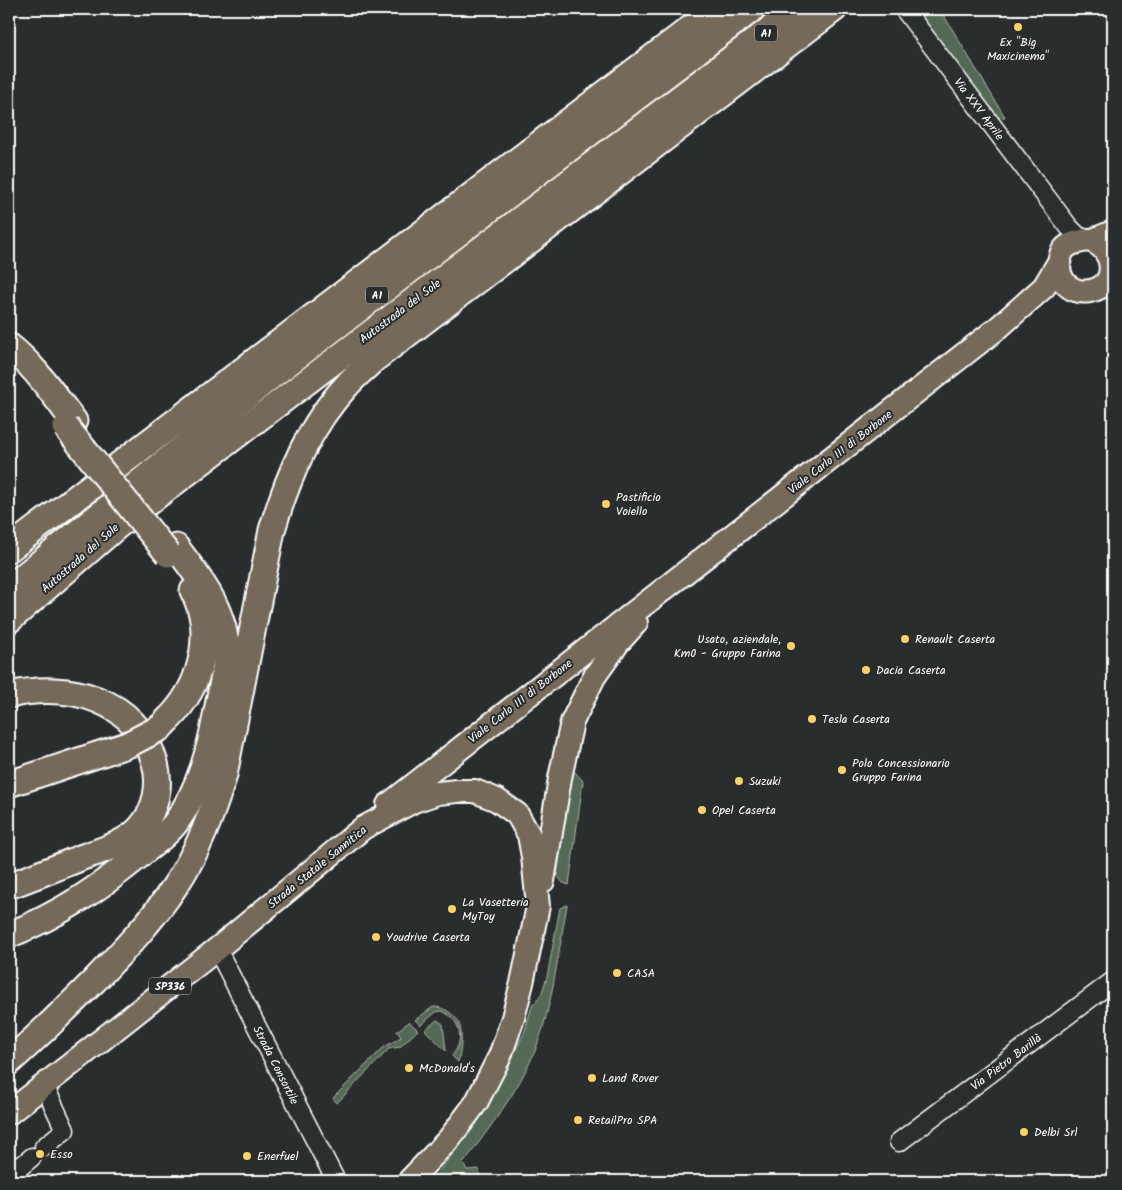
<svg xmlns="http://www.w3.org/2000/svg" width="1122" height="1190" viewBox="0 0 1122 1190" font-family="Kalam,sans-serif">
<rect width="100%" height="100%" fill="#2a2d2e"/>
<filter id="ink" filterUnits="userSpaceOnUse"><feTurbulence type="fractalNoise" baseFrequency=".02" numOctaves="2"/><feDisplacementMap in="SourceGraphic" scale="10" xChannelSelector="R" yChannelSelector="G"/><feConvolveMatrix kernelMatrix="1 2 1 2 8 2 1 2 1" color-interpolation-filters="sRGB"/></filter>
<g filter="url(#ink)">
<g fill="#556a56" stroke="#aab4aa">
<path d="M 915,9 L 940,9 L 1005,117 L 996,118 Z"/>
<path d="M 573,770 L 583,781 L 569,885 L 563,883 L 557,875 Z"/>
<path d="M 567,905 C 558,953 553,1005 535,1051 C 518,1092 489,1128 463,1164 L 467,1170 L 479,1169 L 480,1181 L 431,1181 L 475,1126 L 498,1086 L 524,1033 L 532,1006 L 541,995 L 547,977 L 560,908 Z"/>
<path d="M 433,1007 C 442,1006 455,1014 459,1023 C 463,1031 461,1053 458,1062 L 452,1056 C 465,1040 461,1020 442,1011 L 436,1012 L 421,1025 L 415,1020 Z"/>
<path d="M 437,1020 L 443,1024 L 446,1051 L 425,1030 Z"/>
<path d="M 409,1022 L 418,1030 L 400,1047 L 389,1049 L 337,1103 L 333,1098 L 383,1048 L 401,1037 L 397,1031 Z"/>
</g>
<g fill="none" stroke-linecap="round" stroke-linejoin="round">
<g stroke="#fff" stroke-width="21">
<g id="minor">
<path d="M 904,9 L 1069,227 L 1078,236 L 1088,240"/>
<path d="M 217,949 L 336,1181"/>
<path d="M 44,1085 L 65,1130 L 44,1147"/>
<path d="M 899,1142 L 1113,981"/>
<path d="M 9,1164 L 19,1168 L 32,1157"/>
</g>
</g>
<g stroke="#fff" stroke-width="26">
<g id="major">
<path d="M 1088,240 C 1116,247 1120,286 1090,291 C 1080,293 1071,290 1065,283 C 1061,278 1059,271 1059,265 C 1060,241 1078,242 1095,239 C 1101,237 1107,234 1113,232"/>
<path d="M 388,805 L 999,327 L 1044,287 L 1059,262"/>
<path d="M 543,881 L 560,778 L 572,722 L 594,677 L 618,643 L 636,623"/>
<path d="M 9,1113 L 217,949 L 363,828 L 414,801 L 438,793 L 457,791 L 475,791 L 497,800 L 517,814 L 529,835 L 533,857 L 538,906 L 522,983 L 513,1018 L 500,1056 L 476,1103 L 449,1139 L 409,1181"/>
</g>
</g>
<g stroke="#fff" stroke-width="29">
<g id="highway">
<path d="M 9,346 C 35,366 54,396 74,421"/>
<path d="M 9,549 L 716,9"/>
<path d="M 9,588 L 275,373 L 752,9"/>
<path d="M 9,620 L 117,526 L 797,9"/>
<path d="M 9,695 C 68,682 137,698 155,763 C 161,785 156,810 141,827 C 126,844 100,851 80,858 C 56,868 32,877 9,886"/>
<path d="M 160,728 C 165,722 171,717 176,711 C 203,679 214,629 193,591"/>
<path d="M 9,784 L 127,745"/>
<path d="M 9,935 C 61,914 98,889 141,854 C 153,844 168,834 177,821 C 200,788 210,750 217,711 C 220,695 224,679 226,662 C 230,617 202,581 176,547"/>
<path d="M 9,1062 C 38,1036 66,1009 94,981 C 123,951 152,921 175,886 C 198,852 212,814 224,775 L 272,530 C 288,477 309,425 348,384 C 355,376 365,368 373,360 L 834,9"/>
</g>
</g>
<use href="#minor" stroke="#2a2d2e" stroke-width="18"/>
<use href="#major" stroke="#746a5a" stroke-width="22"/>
<use href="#highway" stroke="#746a5a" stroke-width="25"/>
<g stroke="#fff" stroke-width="29" stroke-linecap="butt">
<g id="highway-bridge">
<path d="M 66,427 L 168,554"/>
<path d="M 127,745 L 160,728"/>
</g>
</g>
<use href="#highway-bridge" stroke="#746a5a" stroke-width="25"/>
</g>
</g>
<g fill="#ffd166" stroke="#2a2d2e" stroke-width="2">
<circle cx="1018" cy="27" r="5"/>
<circle cx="606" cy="504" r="5"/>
<circle cx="905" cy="639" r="5"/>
<circle cx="791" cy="646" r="5"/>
<circle cx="866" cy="670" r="5"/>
<circle cx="812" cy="719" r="5"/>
<circle cx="842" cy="770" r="5"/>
<circle cx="739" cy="781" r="5"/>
<circle cx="702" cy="810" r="5"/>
<circle cx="452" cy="909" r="5"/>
<circle cx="376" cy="937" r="5"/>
<circle cx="617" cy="973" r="5"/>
<circle cx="409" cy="1068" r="5"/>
<circle cx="592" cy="1078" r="5"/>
<circle cx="578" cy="1120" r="5"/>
<circle cx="1024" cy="1132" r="5"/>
<circle cx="40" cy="1154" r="5"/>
<circle cx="247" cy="1156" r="5"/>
</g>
<g text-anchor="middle" stroke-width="4" stroke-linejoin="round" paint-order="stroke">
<g fill="#2a2d2e" stroke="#bfc0c0" stroke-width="1">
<rect x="755" y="24.5" width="22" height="17" rx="4"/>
<rect x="366" y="286.5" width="22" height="17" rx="4"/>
<rect x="149" y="977.5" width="42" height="17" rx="4"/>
</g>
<g font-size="11" font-weight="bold" fill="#fff">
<text x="766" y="37">A1</text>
<text x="377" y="299">A1</text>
<text x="170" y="990">SP336</text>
</g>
<g font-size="12" fill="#fff" stroke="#2a2d2e" text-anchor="start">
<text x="1018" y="46" text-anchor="middle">Ex "Big<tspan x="1018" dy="14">Maxicinema"</tspan></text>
<text x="616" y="501">Pastificio<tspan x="616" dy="14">Voiello</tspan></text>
<text x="781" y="643" text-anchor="end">Usato, aziendale,<tspan x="781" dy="14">Km0 - Gruppo Farina</tspan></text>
<text x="915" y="643">Renault Caserta</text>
<text x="876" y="674">Dacia Caserta</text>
<text x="822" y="723">Tesla Caserta</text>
<text x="852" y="767">Polo Concessionario<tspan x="852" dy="14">Gruppo Farina</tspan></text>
<text x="749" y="785">Suzuki</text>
<text x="712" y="814">Opel Caserta</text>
<text x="462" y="906">La Vasetteria<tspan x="462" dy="14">MyToy</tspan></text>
<text x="386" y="941">Youdrive Caserta</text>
<text x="627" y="977">CASA</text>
<text x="419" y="1072">McDonald's</text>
<text x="602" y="1082">Land Rover</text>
<text x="588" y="1124">RetailPro SPA</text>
<text x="1034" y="1136">Delbi Srl</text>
<text x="50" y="1158">Esso</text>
<text x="257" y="1160">Enerfuel</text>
</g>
<g font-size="12" fill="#fff" stroke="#2a2d2e">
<text transform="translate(979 109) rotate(53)" y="4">Via XXV Aprile</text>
<text transform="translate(400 311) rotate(-37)" y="4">Autostrada del Sole</text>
<text transform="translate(840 452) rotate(-38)" y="4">Viale Carlo III di Borbone</text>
<text transform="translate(80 558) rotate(-41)" y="4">Autostrada del Sole</text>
<text transform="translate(520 701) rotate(-38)" y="4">Viale Carlo III di Borbone</text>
<text transform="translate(317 867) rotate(-39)" y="4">Strada Statale Sannitica</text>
<text transform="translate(1006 1062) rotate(-37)" y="4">Via Pietro Barillà</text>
<text transform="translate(276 1065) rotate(63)" y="4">Strada Consortile</text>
</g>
</g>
<rect width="1122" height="1190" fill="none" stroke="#2a2d2e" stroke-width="30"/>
<rect x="15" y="15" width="1092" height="1160" fill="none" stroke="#fff" stroke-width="2" filter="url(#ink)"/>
</svg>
